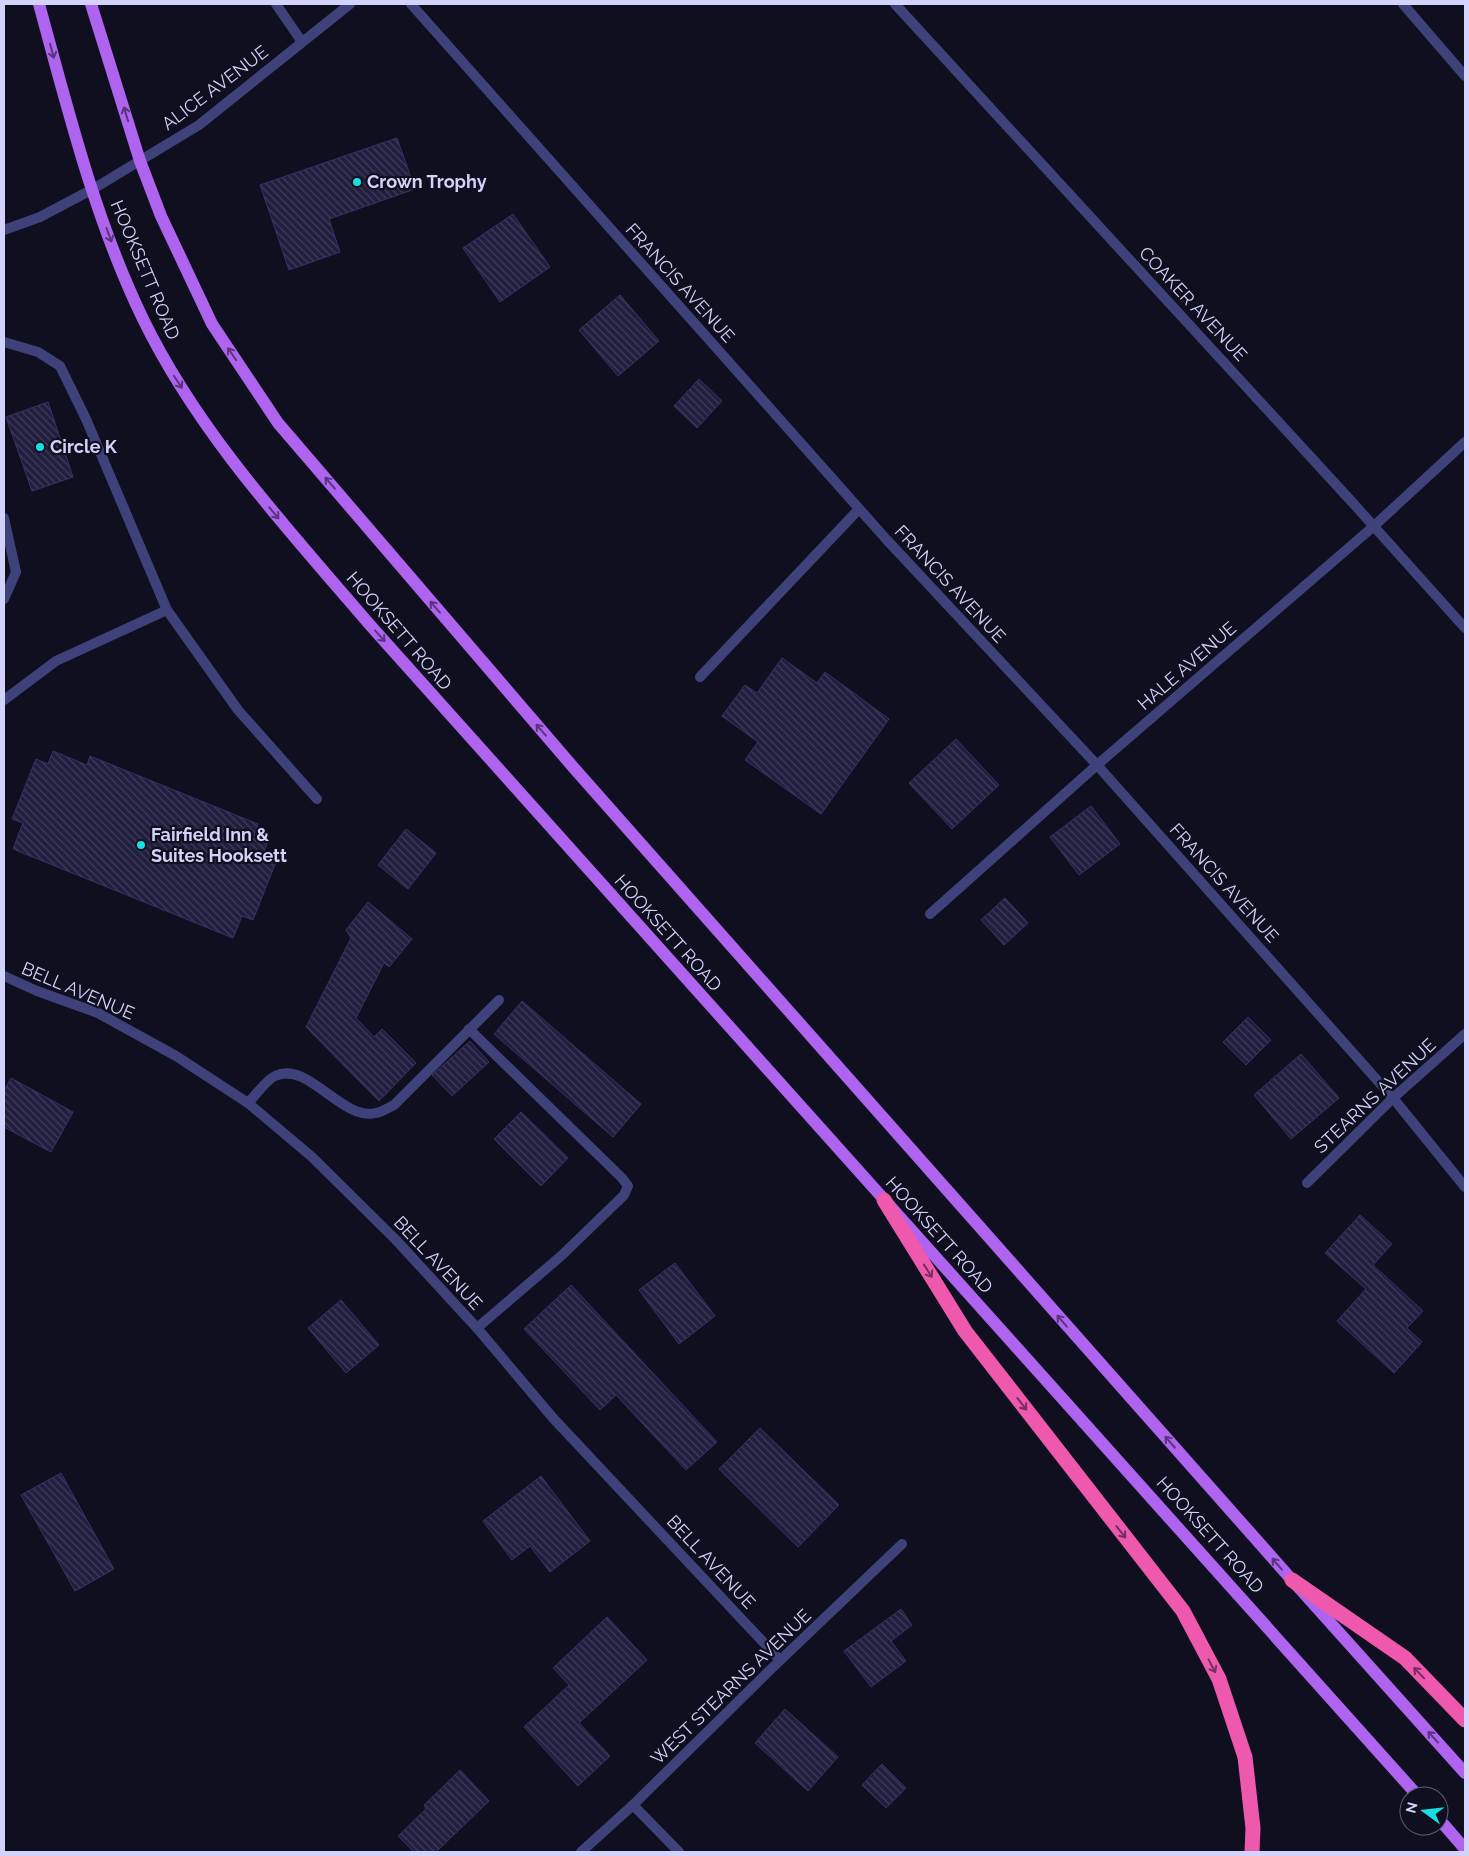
<svg xmlns="http://www.w3.org/2000/svg" width="1469" height="1856" viewBox="0 0 1469 1856" font-family="Raleway,sans-serif">
<defs>
<pattern id="building-back-hatch" width="6" height="6" patternUnits="userSpaceOnUse" patternTransform="scale(1.25)"><rect width="6" height="6" fill="#211d3e"/><path d="M-1 5l2 2M0 0l6 6M5-1l2 2" fill="none" stroke="#403d5b"/></pattern>
</defs>
<rect width="100%" height="100%" fill="#100f1f"/>
<g fill="url(#building-back-hatch)" stroke="#373168">
<path d="M 397,138 L 415,189 L 329,219 L 340,252 L 289,270 L 260,185 Z"/>
<path d="M 513,214 L 550,267 L 500,302 L 463,248 Z"/>
<path d="M 620,295 L 659,341 L 618,376 L 579,330 Z"/>
<path d="M 699,379 L 722,401 L 697,428 L 674,406 Z"/>
<path d="M 48,402 L 73,477 L 32,491 L 6,417 Z"/>
<path d="M 782,658 L 817,683 L 825,672 L 889,719 L 821,814 L 745,760 L 758,742 L 722,716 L 745,685 L 757,693 Z"/>
<path d="M 956,739 L 999,785 L 952,829 L 909,783 Z"/>
<path d="M 53,751 L 87,765 L 90,756 L 258,824 L 254,835 L 268,841 L 262,857 L 276,862 L 253,920 L 242,916 L 233,938 L 13,849 L 23,823 L 12,819 L 36,759 L 48,764 Z"/>
<path d="M 1091,806 L 1120,844 L 1079,875 L 1050,837 Z"/>
<path d="M 406,829 L 436,853 L 408,889 L 378,865 Z"/>
<path d="M 1005,898 L 1028,923 L 1004,945 L 981,920 Z"/>
<path d="M 368,902 L 412,939 L 389,967 L 384,963 L 356,1018 L 374,1037 L 382,1029 L 416,1063 L 379,1101 L 306,1027 L 351,938 L 346,930 Z"/>
<path d="M 522,1001 L 641,1104 L 613,1137 L 494,1034 Z"/>
<path d="M 1248,1017 L 1271,1040 L 1246,1065 L 1223,1042 Z"/>
<path d="M 470,1041 L 489,1062 L 452,1096 L 432,1075 Z"/>
<path d="M 1301,1054 L 1339,1098 L 1291,1139 L 1254,1095 Z"/>
<path d="M 11,1078 L 73,1112 L 51,1152 L 4,1127 L 4,1091 Z"/>
<path d="M 521,1112 L 568,1158 L 541,1186 L 494,1139 Z"/>
<path d="M 1360,1215 L 1392,1244 L 1373,1265 L 1423,1311 L 1407,1328 L 1422,1342 L 1394,1373 L 1337,1321 L 1366,1289 L 1325,1253 Z"/>
<path d="M 675,1263 L 715,1316 L 679,1344 L 639,1290 Z"/>
<path d="M 571,1285 L 717,1442 L 686,1470 L 616,1395 L 600,1410 L 524,1329 Z"/>
<path d="M 341,1300 L 379,1345 L 346,1373 L 308,1328 Z"/>
<path d="M 760,1428 L 839,1505 L 798,1547 L 719,1469 Z"/>
<path d="M 61,1473 L 114,1569 L 75,1591 L 21,1495 Z"/>
<path d="M 541,1476 L 590,1541 L 550,1572 L 530,1546 L 512,1560 L 483,1521 Z"/>
<path d="M 901,1609 L 912,1625 L 891,1641 L 906,1661 L 871,1687 L 844,1651 Z"/>
<path d="M 607,1617 L 647,1660 L 579,1723 L 610,1756 L 578,1786 L 524,1727 L 569,1685 L 553,1668 Z"/>
<path d="M 785,1709 L 838,1757 L 808,1791 L 755,1743 Z"/>
<path d="M 882,1764 L 906,1788 L 886,1808 L 862,1785 Z"/>
<path d="M 460,1770 L 489,1801 L 436,1852 L 414,1852 L 398,1836 L 426,1809 L 424,1805 Z"/>
</g>
<g fill="none" stroke-linecap="round" stroke-linejoin="round">
<g stroke="#3f427a" stroke-width="10">
<path d="M 276,4 L 302,42"/>
<path d="M 4,342 L 38,352 L 60,366 L 86,419 L 167,610 L 238,710 L 317,799"/>
<path d="M 4,518 L 16,572 L 4,599"/>
<path d="M 700,677 L 859,509"/>
<path d="M 4,700 L 56,661 L 167,610"/>
<path d="M 469,1029 L 622,1178 L 628,1186 L 624,1195 L 618,1201"/>
<path d="M 248,1103 C 256,1095 266,1080 275,1076 C 308,1060 341,1121 376,1113 C 382,1112 388,1108 394,1105 L 499,1000"/>
<path d="M 633,1805 L 679,1852"/>
</g>
<g stroke="#3f427a" stroke-width="10">
<path d="M 411,4 L 886,539 L 1097,765 L 1393,1098 L 1465,1187"/>
<path d="M 895,4 L 1352,502 L 1465,628"/>
<path d="M 1403,4 L 1465,76"/>
<path d="M 4,230 L 40,217 L 93,189"/>
<path d="M 930,914 L 1097,765 L 1374,526 L 1465,442"/>
<path d="M 4,976 L 37,991 L 98,1013 L 176,1056 L 248,1103 L 312,1157 L 396,1240 L 477,1328 L 553,1418 L 780,1660"/>
<path d="M 1307,1183 L 1393,1098 L 1465,1034"/>
<path d="M 477,1328 L 561,1256 L 618,1201"/>
<path d="M 581,1852 L 633,1805 L 769,1671 L 902,1544"/>
</g>
<path stroke="#3f427a" stroke-width="10" d="M 93,189 L 199,125 L 350,4"/>
<g stroke="#af64ef" stroke-width="12">
<path d="M 39,4 C 68,110 95,220 143,319 C 199,434 288,529 370,625 L 1418,1796"/>
<path d="M 91,4 L 140,161 L 161,216 L 212,324 L 278,423 L 573,767 L 1292,1580 L 1465,1773"/>
<path d="M 1439,1819 L 1465,1849"/>
</g>
<g stroke="#ee59ae" stroke-width="15">
<path d="M 884,1200 L 965,1331 L 1183,1611 L 1219,1679 L 1245,1757 L 1253,1828 L 1252,1852"/>
<path d="M 1292,1580 L 1405,1658 L 1465,1720"/>
</g>
</g>
<defs><path id="oneway-shaft" d="M-6 0H5M1.5-3L5.5 0L1.5 3" fill="none" stroke-width="1.6" stroke-linecap="round" stroke-linejoin="round" transform="scale(1.25)"/></defs>
<g stroke="#58357d">
<use href="#oneway-shaft" transform="translate(52 51) rotate(75)"/>
<use href="#oneway-shaft" transform="translate(126 114) rotate(-107)"/>
<use href="#oneway-shaft" transform="translate(109 235) rotate(70)"/>
<use href="#oneway-shaft" transform="translate(232 354) rotate(-124)"/>
<use href="#oneway-shaft" transform="translate(178 382) rotate(56)"/>
<use href="#oneway-shaft" transform="translate(330 483) rotate(-131)"/>
<use href="#oneway-shaft" transform="translate(274 513) rotate(50)"/>
<use href="#oneway-shaft" transform="translate(435 607) rotate(-131)"/>
<use href="#oneway-shaft" transform="translate(380 636) rotate(48)"/>
<use href="#oneway-shaft" transform="translate(541 730) rotate(-131)"/>
<use href="#oneway-shaft" transform="translate(1062 1321) rotate(-131)"/>
<use href="#oneway-shaft" transform="translate(1170 1442) rotate(-131)"/>
<use href="#oneway-shaft" transform="translate(1277 1564) rotate(-131)"/>
<use href="#oneway-shaft" transform="translate(1433 1737) rotate(-132)"/>
</g>
<g stroke="#74305f">
<use href="#oneway-shaft" transform="translate(928 1271) rotate(58)"/>
<use href="#oneway-shaft" transform="translate(1022 1404) rotate(52)"/>
<use href="#oneway-shaft" transform="translate(1121 1532) rotate(52)"/>
<use href="#oneway-shaft" transform="translate(1212 1666) rotate(62)"/>
<use href="#oneway-shaft" transform="translate(1419 1673) rotate(-134)"/>
</g>
<g fill="#17dfe1" stroke="#100f1f" stroke-width="2">
<circle cx="357" cy="182" r="5"/>
<circle cx="40" cy="447" r="5"/>
<circle cx="141" cy="845" r="5"/>
</g>
<g text-anchor="middle" stroke-width="4.5" stroke-linejoin="round" paint-order="stroke">
<g font-size="18" fill="#d3d2fa" stroke="#100f1f">
<text transform="translate(215 88) rotate(-37)" y="6">ALICE AVENUE</text>
<text transform="translate(145 270) rotate(67)" y="6">HOOKSETT ROAD</text>
<text transform="translate(680 283) rotate(48)" y="6">FRANCIS AVENUE</text>
<text transform="translate(1193 304) rotate(47)" y="6">COAKER AVENUE</text>
<text transform="translate(950 584) rotate(47)" y="6">FRANCIS AVENUE</text>
<text transform="translate(399 631) rotate(49)" y="6">HOOKSETT ROAD</text>
<text transform="translate(1187 666) rotate(-41)" y="6">HALE AVENUE</text>
<text transform="translate(1224 883) rotate(48)" y="6">FRANCIS AVENUE</text>
<text transform="translate(668 933) rotate(48)" y="6">HOOKSETT ROAD</text>
<text transform="translate(78 991) rotate(23)" y="6">BELL AVENUE</text>
<text transform="translate(1375 1096) rotate(-43)" y="6">STEARNS AVENUE</text>
<text transform="translate(939 1235) rotate(48)" y="6">HOOKSETT ROAD</text>
<text transform="translate(438 1263) rotate(47)" y="6">BELL AVENUE</text>
<text transform="translate(1210 1535) rotate(48)" y="6">HOOKSETT ROAD</text>
<text transform="translate(711 1562) rotate(47)" y="6">BELL AVENUE</text>
<text transform="translate(731 1687) rotate(-44)" y="6">WEST STEARNS AVENUE</text>
</g>
<g font-size="18" font-weight="bold" fill="#d3d2fa" stroke="#100f1f" text-anchor="start">
<text x="367" y="188">Crown Trophy</text>
<text x="50" y="453">Circle K</text>
<text x="151" y="841">Fairfield Inn &amp;<tspan x="151" dy="21">Suites Hooksett</tspan></text>
</g>
</g>
<rect width="1469" height="1856" fill="none" stroke="#d3d2fa" stroke-width="10"/>
<g transform="translate(1424 1811) rotate(285)"><circle r="24" fill="#100f1f" stroke="#5e5d77"/>
<path d="M0-4L9 19L0 12L-9 19Z" fill="#17dfe1"/>
<text y="-8" font-size="14" font-weight="bold" text-anchor="middle" fill="#d3d2fa">N</text>
</g>
</svg>
